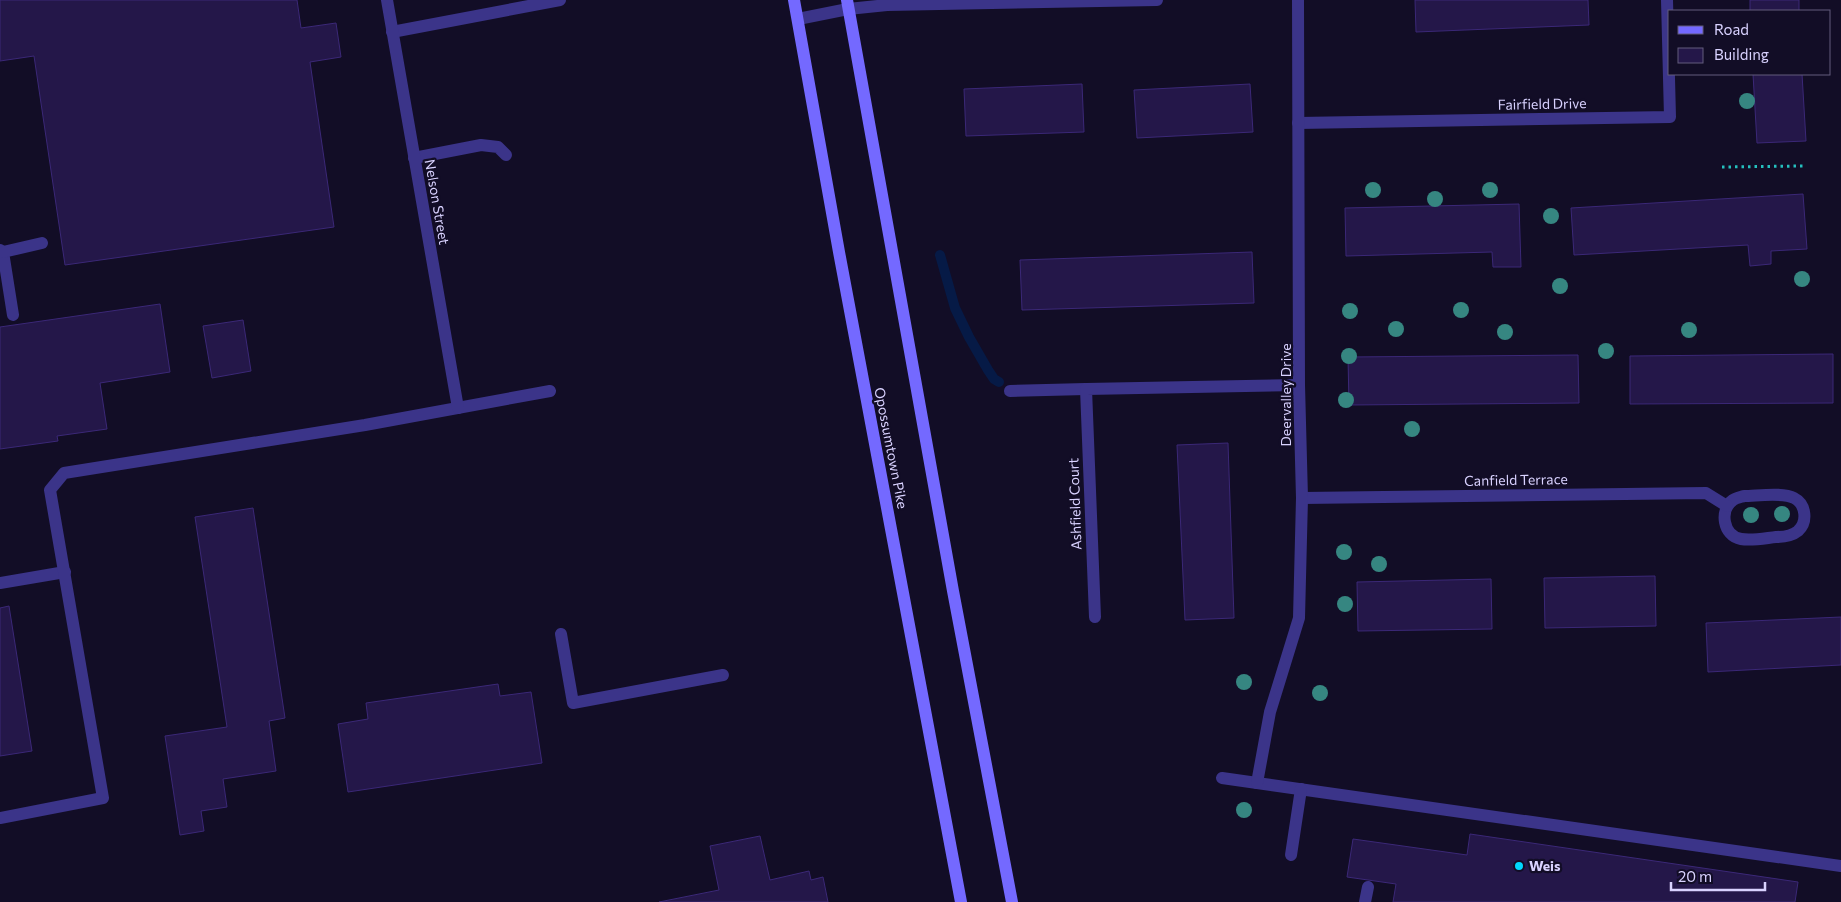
<svg xmlns="http://www.w3.org/2000/svg" width="1841" height="902" viewBox="0 0 1841 902" font-family="Commissioner,sans-serif">
<rect width="100%" height="100%" fill="#120d26"/>
<g fill="none" stroke-linecap="round" stroke-linejoin="round">
<path stroke="#061a46" stroke-width="10" d="M 940,255 L 955,308 L 969,337 L 988,370 L 994,379 L 999,382"/>
</g>
<g fill="#241749" stroke="#3b2877">
<path d="M 0,0 L 297,0 L 301,28 L 336,23 L 341,57 L 310,62 L 334,227 L 65,265 L 34,56 L 0,61 Z"/>
<path d="M 1415,0 L 1588,0 L 1589,25 L 1416,32 Z"/>
<rect x="1750" y="0" width="49" height="11"/>
<path d="M 1753,74 L 1802,74 L 1806,141 L 1757,143 Z"/>
<path d="M 1082,84 L 1084,132 L 966,136 L 964,89 Z"/>
<path d="M 1250,84 L 1253,132 L 1137,138 L 1134,90 Z"/>
<path d="M 1803,194 L 1807,249 L 1771,251 L 1771,264 L 1750,266 L 1748,245 L 1574,255 L 1571,208 Z"/>
<path d="M 1519,204 L 1521,267 L 1493,267 L 1492,252 L 1346,256 L 1345,208 Z"/>
<path d="M 1252,252 L 1254,303 L 1022,310 L 1020,260 Z"/>
<path d="M 160,304 L 170,372 L 100,383 L 107,429 L 57,436 L 58,441 L 0,449 L 0,327 Z"/>
<path d="M 243,320 L 251,371 L 212,378 L 203,326 Z"/>
<path d="M 1833,354 L 1833,403 L 1630,404 L 1630,356 Z"/>
<path d="M 1578,355 L 1579,403 L 1349,405 L 1348,357 Z"/>
<path d="M 1228,443 L 1234,618 L 1185,620 L 1177,445 Z"/>
<path d="M 253,508 L 285,718 L 269,721 L 276,771 L 223,779 L 227,807 L 201,811 L 204,831 L 180,835 L 165,736 L 227,727 L 195,517 Z"/>
<path d="M 1655,576 L 1656,626 L 1545,628 L 1544,578 Z"/>
<path d="M 1491,579 L 1492,629 L 1358,631 L 1357,582 Z"/>
<path d="M 9,606 L 32,751 L 0,756 L 0,608 Z"/>
<path d="M 1841,617 L 1841,665 L 1708,672 L 1706,623 Z"/>
<path d="M 498,684 L 500,696 L 531,692 L 542,763 L 348,792 L 338,724 L 368,719 L 366,703 Z"/>
<path d="M 1470,834 L 1798,882 L 1795,902 L 1393,902 L 1396,884 L 1347,877 L 1353,839 L 1467,855 Z"/>
<path d="M 760,836 L 770,880 L 809,871 L 811,880 L 823,877 L 828,902 L 659,902 L 719,890 L 710,846 Z"/>
</g>
<g fill="none" stroke-linecap="round" stroke-linejoin="round">
<path stroke="#25c0be" stroke-width="3" stroke-dasharray="2.5 4" stroke-linecap="butt" d="M 1722,167 L 1803,166"/>
<g stroke="#3b3489" stroke-width="12">
<path d="M 392,32 L 560,0"/>
<path d="M 414,158 L 481,145 L 498,147 L 506,155"/>
<path d="M 0,250 L 3,252 L 13,315"/>
<path d="M 3,252 L 42,243"/>
<path d="M 0,583 L 65,572"/>
<path d="M 561,634 L 573,703 L 723,675"/>
<path d="M 1222,778 L 1841,866"/>
<path d="M 0,818 L 103,798 L 50,490 L 64,473 L 365,425 L 550,391"/>
<path d="M 1291,855 L 1301,789"/>
<path d="M 1365,902 L 1368,887"/>
</g>
<g stroke="#3b3489" stroke-width="12">
<path d="M 387,0 L 458,408"/>
<path d="M 798,19 L 848,9 L 887,5 L 1157,0"/>
<path d="M 1298,123 L 1670,117 L 1667,0"/>
<path d="M 1010,391 L 1086,389"/>
<path d="M 1744,496 C 1756,496 1783,492 1794,498 C 1806,504 1808,522 1798,531 C 1792,536 1784,537 1776,537 C 1766,538 1752,541 1741,539 C 1723,536 1719,510 1733,500 C 1736,498 1741,497 1744,496 Z"/>
<path d="M 1302,498 L 1706,493 L 1727,506"/>
<path d="M 1095,617 L 1086,389 L 1299,385"/>
<path d="M 1257,783 L 1270,712 L 1299,618 L 1302,498 L 1299,385 L 1298,0"/>
</g>
<g stroke="#7469ff" stroke-width="12">
<path d="M 794,0 L 839,252 L 961,902"/>
<path d="M 847,0 L 953,591 L 1012,902"/>
</g>
</g>
<g fill="#368681">
<circle cx="1747" cy="101" r="8"/>
<circle cx="1373" cy="190" r="8"/>
<circle cx="1490" cy="190" r="8"/>
<circle cx="1435" cy="199" r="8"/>
<circle cx="1551" cy="216" r="8"/>
<circle cx="1802" cy="279" r="8"/>
<circle cx="1560" cy="286" r="8"/>
<circle cx="1461" cy="310" r="8"/>
<circle cx="1350" cy="311" r="8"/>
<circle cx="1396" cy="329" r="8"/>
<circle cx="1689" cy="330" r="8"/>
<circle cx="1505" cy="332" r="8"/>
<circle cx="1606" cy="351" r="8"/>
<circle cx="1349" cy="356" r="8"/>
<circle cx="1346" cy="400" r="8"/>
<circle cx="1412" cy="429" r="8"/>
<circle cx="1782" cy="514" r="8"/>
<circle cx="1751" cy="515" r="8"/>
<circle cx="1344" cy="552" r="8"/>
<circle cx="1379" cy="564" r="8"/>
<circle cx="1345" cy="604" r="8"/>
<circle cx="1244" cy="682" r="8"/>
<circle cx="1320" cy="693" r="8"/>
<circle cx="1244" cy="810" r="8"/>
</g>
<circle fill="#00d7fd" stroke="#120d26" stroke-width="2" cx="1519" cy="866" r="5"/>
<g text-anchor="middle" stroke-width="4.5" stroke-linejoin="round" paint-order="stroke">
<g font-size="14" fill="#d9d2ff" stroke="#120d26">
<text transform="translate(1542 104) rotate(-1)" y="5">Fairfield Drive</text>
<text transform="translate(437 202) rotate(80)" y="5">Nelson Street</text>
<text transform="translate(1286 395) rotate(-90)" y="5">Deervalley Drive</text>
<text transform="translate(891 448) rotate(79)" y="5">Opossumtown Pike</text>
<text transform="translate(1516 480) rotate(-1)" y="5">Canfield Terrace</text>
<text transform="translate(1075 504) rotate(-92)" y="5">Ashfield Court</text>
</g>
<g font-size="14" font-weight="bold" fill="#d9d2ff" stroke="#120d26" text-anchor="start">
<text x="1529" y="871">Weis</text>
</g>
</g>
<rect x="1668" y="10" width="162" height="65" fill="#120d26" stroke="#625c7d"/>
<rect x="1678" y="26" width="25" height="8" fill="#7469ff" stroke="#625c7d"/>
<text x="1714" y="35" font-size="15" fill="#d9d2ff">Road</text>
<rect x="1678" y="48" width="25" height="15" fill="#241749" stroke="#625c7d"/>
<text x="1714" y="60" font-size="15" fill="#d9d2ff">Building</text>
<path d="M1671 882v8h94v-8" fill="none" stroke="#d9d2ff" stroke-width="2.5"/>
<text x="1678" y="882" font-size="15" fill="#d9d2ff" stroke="#120d26" stroke-width="4" paint-order="stroke">20 m</text>
</svg>
